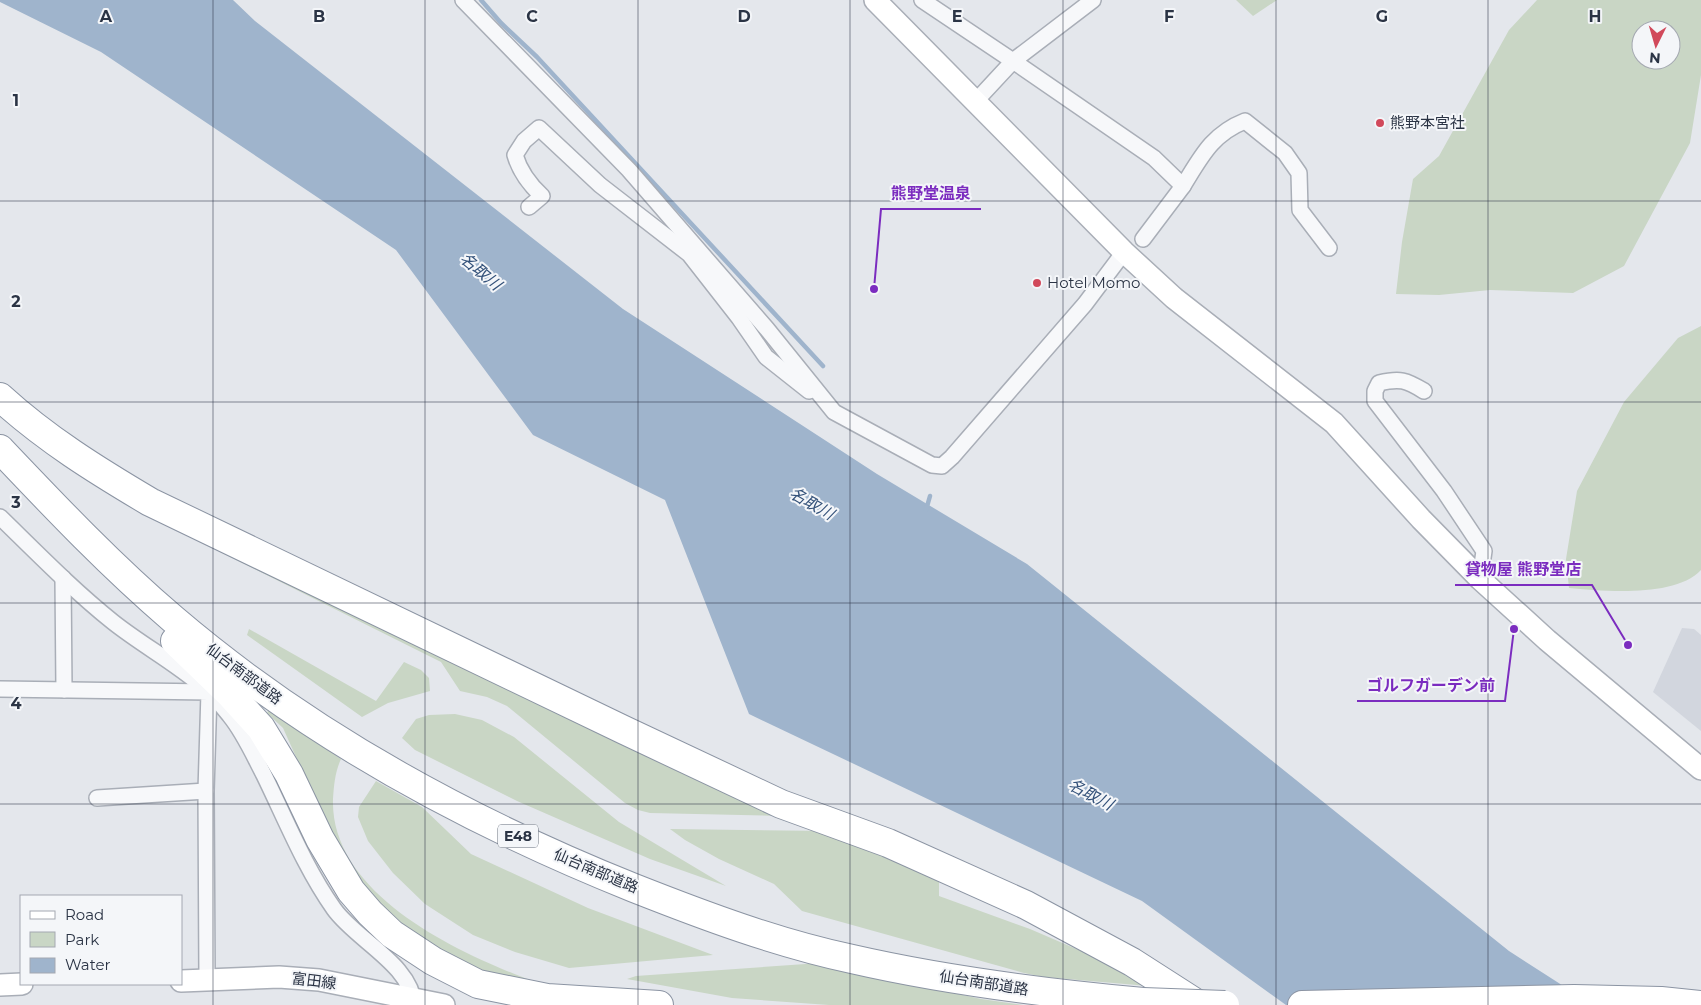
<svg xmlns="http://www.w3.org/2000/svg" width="1701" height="1005" viewBox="0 0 1701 1005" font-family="Montserrat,'Noto Sans JP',sans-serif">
<rect width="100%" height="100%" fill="#e4e7ec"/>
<path fill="#d2d6de" d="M 1682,628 L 1694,629 L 1701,635 L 1701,731 L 1653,692 Z"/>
<g fill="#c9d6c5" fill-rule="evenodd">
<path d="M 1236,0 L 1277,0 L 1253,16 Z"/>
<path d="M 1537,0 L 1701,0 L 1701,75 L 1690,143 L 1624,266 L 1573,293 L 1490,290 L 1439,295 L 1396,294 L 1402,242 L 1413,179 L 1439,156 L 1509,30 ZM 1641,30 L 1671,30 L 1671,60 L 1641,60 Z"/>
<path d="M 1701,326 L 1701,570 C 1675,598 1603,591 1569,588 L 1566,559 L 1577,491 L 1624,402 L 1678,338 Z"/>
<path d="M 179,524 L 782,816 L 650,813 L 638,810 L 625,803 L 507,706 L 487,697 L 460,691 L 441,662 L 184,534 Z"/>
<path d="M 249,629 L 376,701 L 404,662 L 421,670 L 429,678 L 430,691 L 388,703 L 362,717 L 247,635 Z"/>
<path d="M 269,709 L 341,759 C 335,772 334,785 333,799 C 330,896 462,955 538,983 L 490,975 L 445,958 L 386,916 L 342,859 L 283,728 L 267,713 Z"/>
<path d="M 455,714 L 482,720 L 514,737 L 619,822 L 726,886 L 650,859 L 517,801 L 415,750 L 402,738 L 416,719 L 429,715 Z"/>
<path d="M 376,781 L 422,807 L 471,854 L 588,908 L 713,955 L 569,968 L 515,952 L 473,935 L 425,904 L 393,873 L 368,841 L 358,817 L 359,807 Z"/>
<path d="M 670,829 L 827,831 L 939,879 L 939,896 L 1030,929 L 1088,954 L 1148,986 L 1044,977 L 1024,973 L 802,911 L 774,884 L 719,859 L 685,840 Z"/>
<path d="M 820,963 L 981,999 L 1023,1005 L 829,1005 L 732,998 L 627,979 L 636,976 Z"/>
</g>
<path fill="#9fb4cc" d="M 0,0 L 233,0 L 255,21 L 623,309 L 877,474 L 1027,564 L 1509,951 L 1593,1005 L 1286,1005 L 1142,901 L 749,714 L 665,500 L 533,435 L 396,250 L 101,52 L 0,2 Z"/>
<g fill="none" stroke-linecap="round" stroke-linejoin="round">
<g stroke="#9fb4cc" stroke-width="4.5">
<path d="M 481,0 L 501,23 L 537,57 L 823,366"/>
<path d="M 926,510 L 930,496"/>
</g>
<g stroke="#a9aeb7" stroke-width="18">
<g id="street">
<path d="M 463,0 L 629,170 L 767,329 L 834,412 L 932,465 L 942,466 L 952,457 L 1085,304 L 1124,252"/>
<path d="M 922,0 L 1013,61 L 975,102"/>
<path d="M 1093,0 L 1013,61 L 1154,158 L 1183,186 L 1143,239"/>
<path d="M 1183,186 C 1201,157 1212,134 1245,121 L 1285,153 L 1299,173 L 1300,210 L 1329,248"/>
<path d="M 529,207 L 542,196 C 529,184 520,172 515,155 L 524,141 L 539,128 L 600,185 L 689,254 L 739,318 L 766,357 L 809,391"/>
<path d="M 1424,391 C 1406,380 1400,378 1379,383 L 1375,391 L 1375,401 L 1444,491 L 1484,551 L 1480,579"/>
<path d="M 0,517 C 37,553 73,590 113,622 C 142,645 174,662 202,686 C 213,694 222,706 230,716 C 244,733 254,756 264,775 C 286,820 305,868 334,909 C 356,940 412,965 414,1005"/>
<path d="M 63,578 L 64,690"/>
<path d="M 0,689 L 209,692 L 206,791 L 207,980"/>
<path d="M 97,798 L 206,791"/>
</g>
</g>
<g stroke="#a9aeb7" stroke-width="24">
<g id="secondary">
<path d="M 875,0 L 1124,252 L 1174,298 L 1334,423 L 1421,519 L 1480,579 L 1547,640 L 1701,769"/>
<path d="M 181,981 L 279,977 L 319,980 L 444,1005"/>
<path d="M 0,985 L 22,984"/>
</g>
</g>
<g stroke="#8b94a3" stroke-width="30">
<g id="highway">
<path d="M 0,397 C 46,439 96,470 150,502 L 624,730 L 781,804 L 888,843 L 1026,905 L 1132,962 L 1199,1005"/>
<path d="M 0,449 C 56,508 111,566 173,619 C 310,736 467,821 634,888 C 705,916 777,943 852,959 C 948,981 1045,993 1143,1002"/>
<path d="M 175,641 L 231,695 L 261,728 L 289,774 L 320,839 L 351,891 L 370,913 L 392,934 L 433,961 L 478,984 L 547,998 L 659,1005"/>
<path d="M 1302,1005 L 1574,999 L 1661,1001 L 1701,1005"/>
</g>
</g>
<use href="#street" stroke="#f7f8fa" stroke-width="15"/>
<use href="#secondary" stroke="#fff" stroke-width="21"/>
<use href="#highway" stroke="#fff" stroke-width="28"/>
<g stroke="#8b94a3" stroke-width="30" stroke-linecap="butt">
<path id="highway-bridge" d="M 1143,1002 L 1225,1005"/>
</g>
<use href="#highway-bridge" stroke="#fff" stroke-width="28"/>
</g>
<path fill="none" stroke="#2b3445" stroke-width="1" stroke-opacity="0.55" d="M 213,0 L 213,1005M 425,0 L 425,1005M 638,0 L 638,1005M 850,0 L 850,1005M 1063,0 L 1063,1005M 1276,0 L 1276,1005M 1488,0 L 1488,1005M 0,201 L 1701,201M 0,402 L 1701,402M 0,603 L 1701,603M 0,804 L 1701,804"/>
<g fill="#d1495b" stroke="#f4f6f9" stroke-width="2">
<circle cx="1380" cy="123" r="5"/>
<circle cx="1037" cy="283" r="5"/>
</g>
<g text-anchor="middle" stroke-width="4" stroke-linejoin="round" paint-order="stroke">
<rect fill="#f4f6f9" stroke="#676e7b" stroke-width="1" x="498" y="824.5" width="40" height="23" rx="4"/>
<g font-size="14" font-weight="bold" fill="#2b3445">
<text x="518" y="841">E48</text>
</g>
<g font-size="15" fill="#2b3445" stroke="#f4f6f9" text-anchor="start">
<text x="1390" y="128">熊野本宮社</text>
<text x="1047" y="288">Hotel Momo</text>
</g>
<g font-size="15" fill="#2b3445" stroke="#f4f6f9">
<text transform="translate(244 674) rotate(37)" y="5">仙台南部道路</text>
<text transform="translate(596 871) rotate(23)" y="5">仙台南部道路</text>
<text transform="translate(314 981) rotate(7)" y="5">富田線</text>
<text transform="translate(984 983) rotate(9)" y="5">仙台南部道路</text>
</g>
<g font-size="16" font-style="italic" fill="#34527a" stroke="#f4f6f9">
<text transform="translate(481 271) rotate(40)" y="6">名取川</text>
<text transform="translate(812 503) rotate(30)" y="6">名取川</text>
<text transform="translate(1091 794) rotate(28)" y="6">名取川</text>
</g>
</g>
<g font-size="16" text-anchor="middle" font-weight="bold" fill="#2b3445" stroke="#f4f6f9" stroke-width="4" stroke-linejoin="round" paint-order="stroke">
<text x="106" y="22">A</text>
<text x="319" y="22">B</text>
<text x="532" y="22">C</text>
<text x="744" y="22">D</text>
<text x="957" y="22">E</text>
<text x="1169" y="22">F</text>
<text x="1382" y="22">G</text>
<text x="1595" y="22">H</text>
<text x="16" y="106">1</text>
<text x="16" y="307">2</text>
<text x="16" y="508">3</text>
<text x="16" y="709">4</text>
</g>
<path fill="none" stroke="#7b2cbf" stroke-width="2" d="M874 289L881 209H981M1628 645L1592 585H1455M1514 629L1505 701H1357"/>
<g fill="#7b2cbf" stroke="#f4f6f9" stroke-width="2">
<circle cx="874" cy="289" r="5"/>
<circle cx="1628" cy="645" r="5"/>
<circle cx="1514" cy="629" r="5"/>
</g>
<g font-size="16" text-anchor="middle" font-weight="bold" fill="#7b2cbf" stroke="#f4f6f9" stroke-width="4" stroke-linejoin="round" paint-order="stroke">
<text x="931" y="199">熊野堂温泉</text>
<text x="1523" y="575">貸物屋 熊野堂店</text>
<text x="1431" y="691">ゴルフガーデン前</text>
</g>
<rect x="20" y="895" width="162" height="90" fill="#f4f6f9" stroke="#a4a8b1"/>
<rect x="30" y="911" width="25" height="8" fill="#ffffff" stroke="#a4a8b1"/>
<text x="65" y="920" font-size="15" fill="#2b3445">Road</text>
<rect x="30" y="932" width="25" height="15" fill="#c9d6c5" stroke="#a4a8b1"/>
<text x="65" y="945" font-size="15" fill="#2b3445">Park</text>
<rect x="30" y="958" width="25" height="15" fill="#9fb4cc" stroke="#a4a8b1"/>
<text x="65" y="970" font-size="15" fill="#2b3445">Water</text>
<g transform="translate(1656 45) rotate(185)"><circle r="24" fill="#f4f6f9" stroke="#a4a8b1"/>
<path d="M0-4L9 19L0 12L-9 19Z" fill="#d1495b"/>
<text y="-8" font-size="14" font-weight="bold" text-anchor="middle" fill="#2b3445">N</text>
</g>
</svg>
